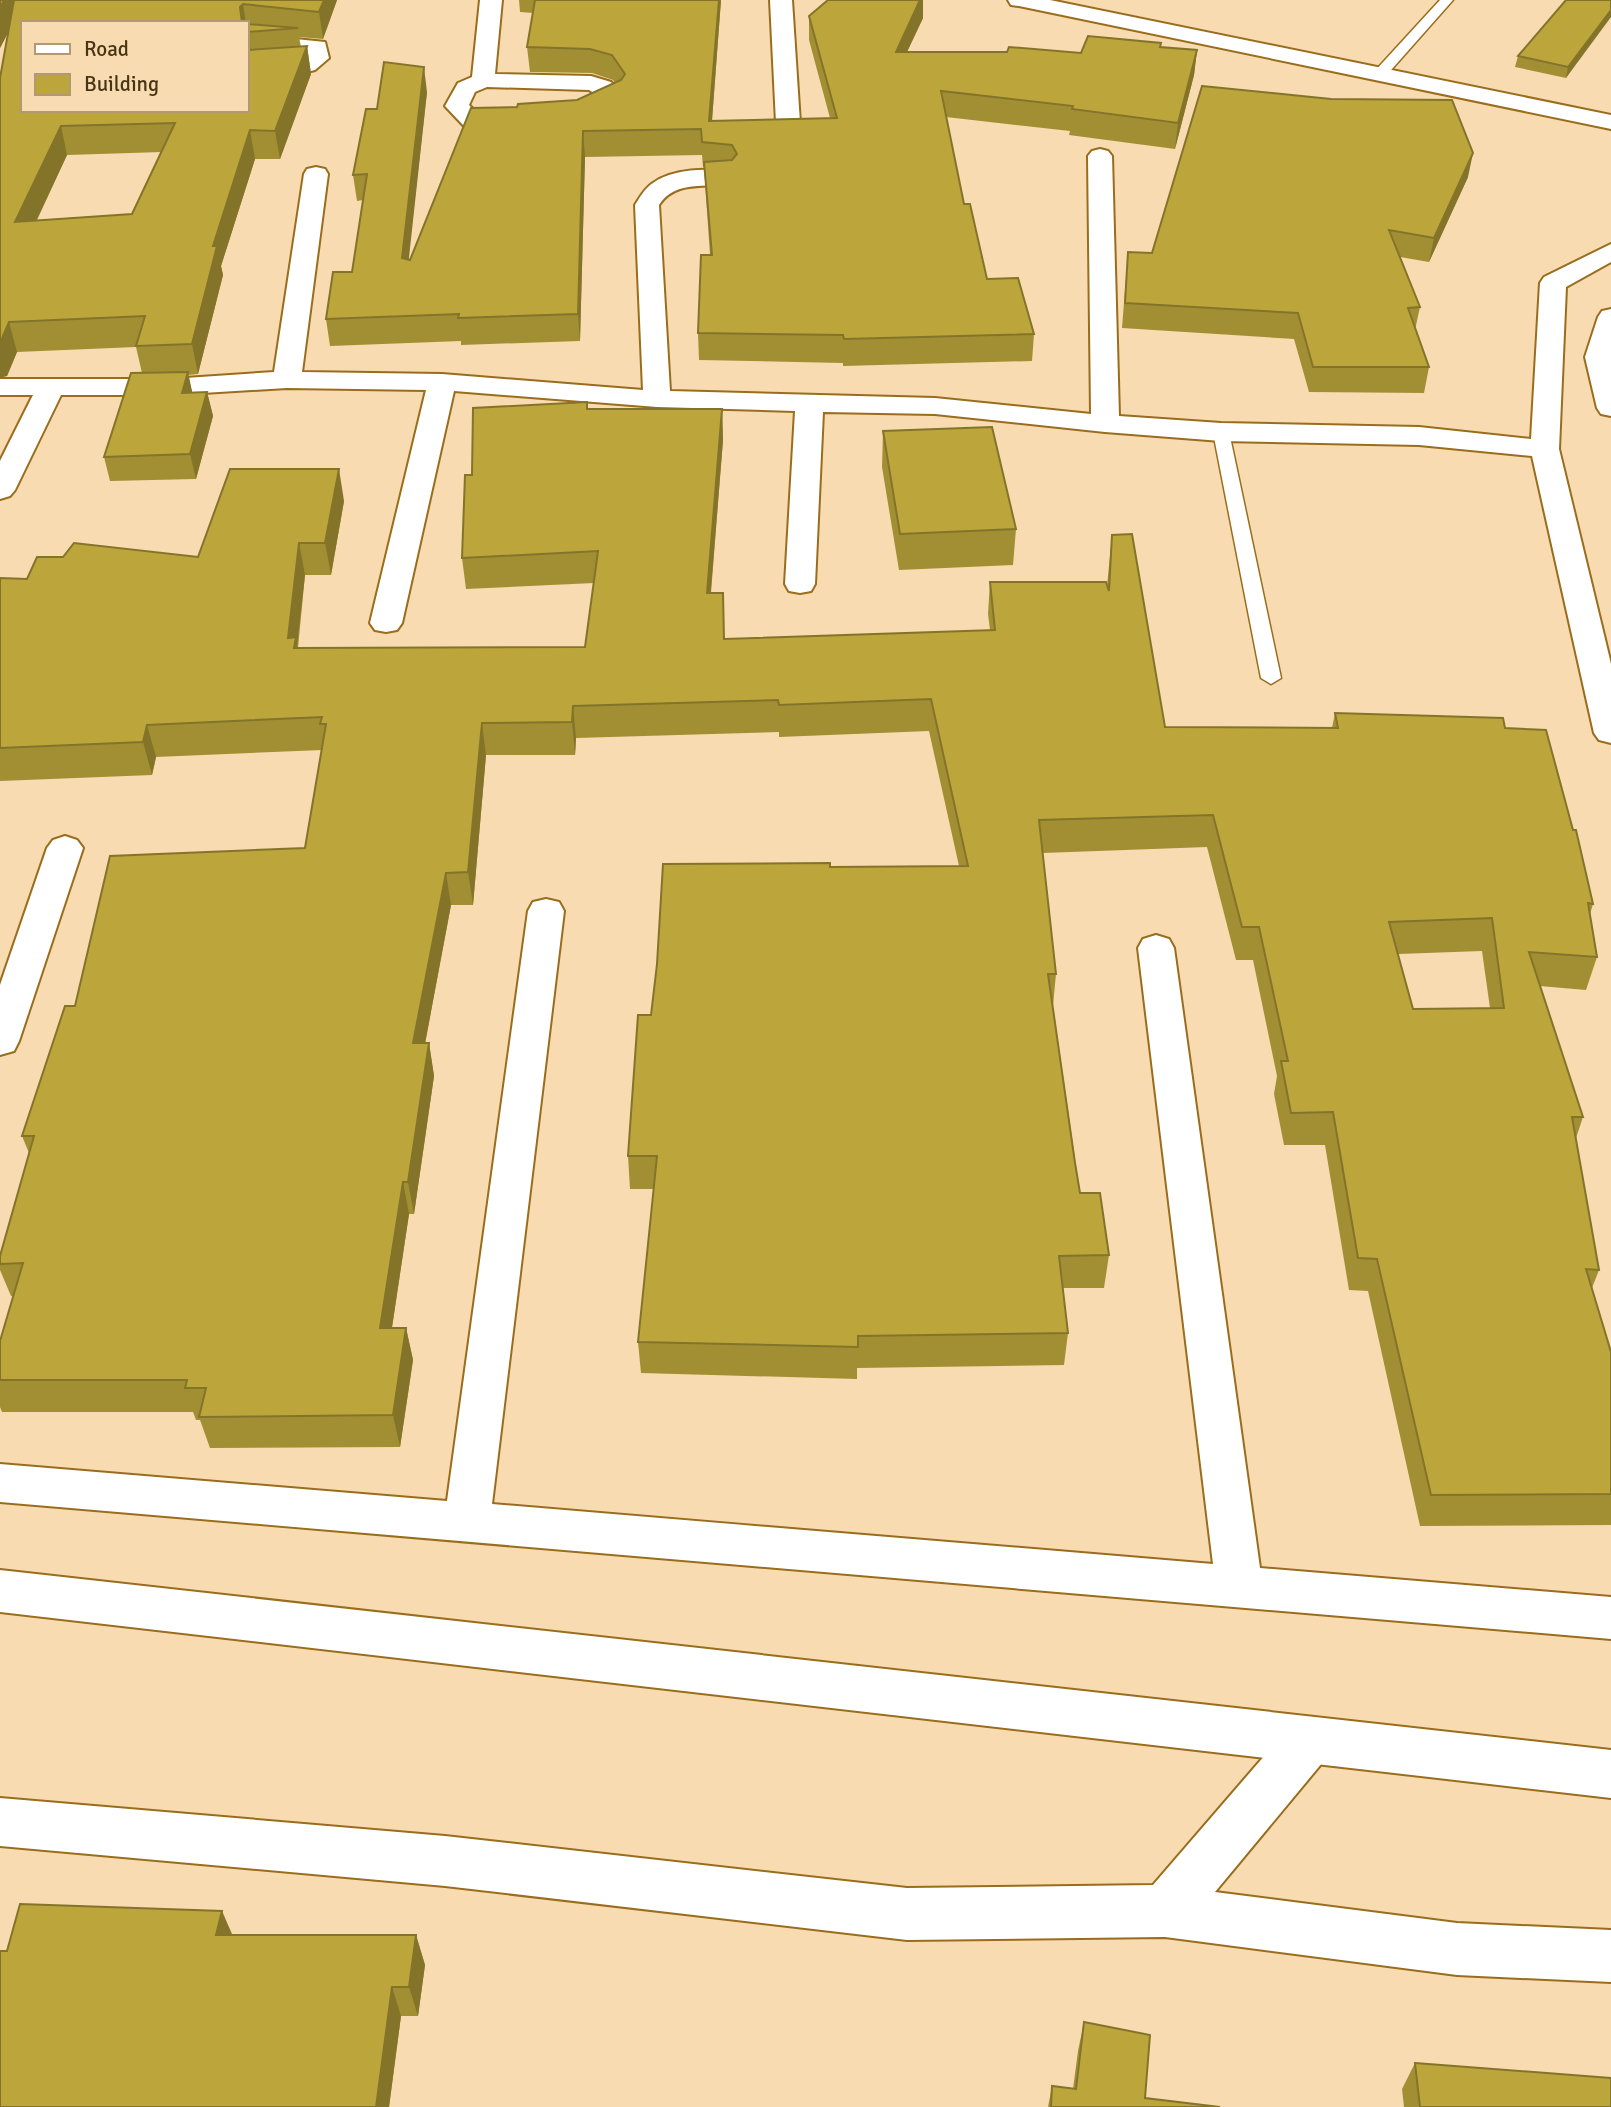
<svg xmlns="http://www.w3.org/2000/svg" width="1611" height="2107" viewBox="0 0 1611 2107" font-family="Signika,sans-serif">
<rect width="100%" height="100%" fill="#f8dbb0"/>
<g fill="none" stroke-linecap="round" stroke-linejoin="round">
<g stroke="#996d1c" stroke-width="3">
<g id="lane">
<path d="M 1440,0 L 1453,0 L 1384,78 L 1374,78 L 1374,72 Z"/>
<path d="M 1221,427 L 1229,432 L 1281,678 L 1271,684 L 1261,678 L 1213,432 Z"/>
</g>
</g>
<g stroke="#996d1c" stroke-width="4">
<g id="street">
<path d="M 480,0 L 502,0 L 495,74 L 591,76 L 611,82 L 624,98 L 621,103 L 579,123 L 525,127 L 463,125 L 445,106 L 458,83 L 472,77 ZM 487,87 L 589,90 L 599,96 L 574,109 L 477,113 L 469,105 L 475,92 Z"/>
<path d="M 770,0 L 792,0 L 800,123 L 796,128 L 780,128 L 776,123 Z"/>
<path d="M 1008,0 L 1050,0 L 1611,115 L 1611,129 L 1019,6 L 1011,5 Z"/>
<path d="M 247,34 L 325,42 L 329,58 L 315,70 L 307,72 L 247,76 L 247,62 L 302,59 L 307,55 L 306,53 L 247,48 Z"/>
<path d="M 1100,149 L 1108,151 L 1112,156 L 1119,416 L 1221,423 L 1419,427 L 1531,439 L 1540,283 L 1544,277 L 1611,244 L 1611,262 L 1566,287 L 1559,449 L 1611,664 L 1611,743 L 1599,740 L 1594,733 L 1532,456 L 1419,445 L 1221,441 L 1105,432 L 935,414 L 823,412 L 815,584 L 811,591 L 800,593 L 789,591 L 785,584 L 795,411 L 657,407 L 454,391 L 402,623 L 397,630 L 386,632 L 375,630 L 370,623 L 426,390 L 287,388 L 170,395 L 61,395 L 15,490 L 10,496 L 0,499 L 0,461 L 33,395 L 0,395 L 0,379 L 170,379 L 274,372 L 304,174 L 307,169 L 316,167 L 325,169 L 328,174 L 302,372 L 442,374 L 643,390 L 635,205 C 640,197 645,188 653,183 C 672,169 709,167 732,173 L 735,178 L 732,183 C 706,189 676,179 659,205 L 670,391 L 935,398 L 1091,414 L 1088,156 L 1092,151 Z"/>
<path d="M 65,836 L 77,840 L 83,848 L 19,1041 L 14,1051 L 0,1055 L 0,985 L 47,848 L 53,840 Z"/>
<path d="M 546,899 L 559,902 L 564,911 L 492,1504 L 1213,1564 L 1138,948 L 1143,939 L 1156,935 L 1169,939 L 1174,948 L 1260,1568 L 1611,1597 L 1611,1639 L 0,1502 L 0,1464 L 447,1501 L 528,911 L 533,902 Z"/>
<path d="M 1309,1718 L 1327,1725 L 1334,1741 L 1327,1757 L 1215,1892 L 1457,1923 L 1611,1930 L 1611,1982 L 1457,1975 L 1165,1937 L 907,1940 L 445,1886 L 0,1846 L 0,1798 L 445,1836 L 907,1888 L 1153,1885 L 1291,1725 Z"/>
</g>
</g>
<g stroke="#996d1c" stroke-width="4">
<g id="secondary">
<path d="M 1611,309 L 1611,416 L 1601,414 L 1597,408 L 1585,357 L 1598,317 L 1602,311 Z"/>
<path d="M 0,1570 L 1611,1750 L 1611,1798 L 0,1612 Z"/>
</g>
</g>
<use href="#lane" fill="#fff" fill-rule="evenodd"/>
<use href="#street" fill="#fff" fill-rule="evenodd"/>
<use href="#secondary" fill="#fff" fill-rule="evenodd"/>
</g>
<g fill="#a28f34" fill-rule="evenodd">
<path d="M 0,0 L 337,0 L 323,39 L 299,37 L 301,47 L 307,46 L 311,74 L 280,159 L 255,159 L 221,266 L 223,275 L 198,374 L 188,375 L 192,392 L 207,392 L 213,416 L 196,479 L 110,481 L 104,457 L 142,373 L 136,347 L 17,352 L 7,376 L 9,31 L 0,48 ZM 23,23 L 247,23 L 247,110 ZM 162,152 L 132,214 L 37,220 L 67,155 Z"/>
<path d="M 519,0 L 721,0 L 712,121 L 830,118 L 809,40 L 809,16 L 828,0 L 923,0 L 923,18 L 907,52 L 1081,53 L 1161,47 L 1197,50 L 1194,75 L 1175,149 L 1069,135 L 1070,131 L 946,117 L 964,204 L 987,279 L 1034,334 L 1032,361 L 843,366 L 843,363 L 699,360 L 698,333 L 710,255 L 704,167 L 703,167 L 702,155 L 585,157 L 580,341 L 461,345 L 461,341 L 330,346 L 326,319 L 352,272 L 363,200 L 357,201 L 353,175 L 377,109 L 427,92 L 408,260 L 410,260 L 517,107 L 577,100 L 615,83 L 613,80 L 592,73 L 530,72 L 527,47 L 533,13 L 520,12 Z"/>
<path d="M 1611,0 L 1566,78 L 1515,67 L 1518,56 Z"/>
<path d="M 1468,177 L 1429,262 L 1400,257 L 1420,307 L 1415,330 L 1429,367 L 1424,393 L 1309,392 L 1294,339 L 1122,328 L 1128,252 L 1152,253 Z"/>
<path d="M 587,409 L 722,409 L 723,440 L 711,593 L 725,639 L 990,630 L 988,614 L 990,582 L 1107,586 L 1112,535 L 1165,727 L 1332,728 L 1335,713 L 1505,728 L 1593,904 L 1590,914 L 1597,957 L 1586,990 L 1540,986 L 1583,1117 L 1576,1138 L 1599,1270 L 1592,1288 L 1611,1352 L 1611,1525 L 1420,1526 L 1368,1291 L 1349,1290 L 1325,1145 L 1284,1145 L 1274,1094 L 1277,1076 L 1253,960 L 1236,960 L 1207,847 L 1043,853 L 1056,974 L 1053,1006 L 1080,1193 L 1109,1255 L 1104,1288 L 1063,1288 L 1068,1333 L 1064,1365 L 857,1368 L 857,1379 L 641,1373 L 638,1342 L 654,1189 L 630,1189 L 628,1156 L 651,1015 L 830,867 L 959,866 L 929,731 L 779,737 L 779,732 L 576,738 L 575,755 L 486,755 L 473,905 L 451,905 L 425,1043 L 429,1043 L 434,1076 L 414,1214 L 409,1214 L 392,1328 L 406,1328 L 413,1360 L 400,1447 L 210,1448 L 200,1420 L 196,1420 L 193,1412 L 2,1412 L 0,1407 L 0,1341 L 14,1296 L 11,1296 L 0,1270 L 0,1256 L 29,1153 L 22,1136 L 75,1006 L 305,848 L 322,750 L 156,757 L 152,775 L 0,781 L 0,578 L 27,579 L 198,557 L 344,501 L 331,575 L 305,575 L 298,648 L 585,647 L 594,583 L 466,589 L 462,558 L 472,475 ZM 1482,951 L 1490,1008 L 1413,1009 L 1398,954 Z"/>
<path d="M 883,431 L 1016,529 L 1013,565 L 899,570 L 882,467 Z"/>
<path d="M 232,1935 L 416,1935 L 425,1965 L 418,2016 L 401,2016 L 389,2107 L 0,2107 L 7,1951 Z"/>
<path d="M 1084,2022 L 1145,2098 L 1220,2107 L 1048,2107 L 1052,2086 L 1073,2089 L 1078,2051 Z"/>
<path d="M 1415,2063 L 1611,2107 L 1404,2107 L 1402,2089 Z"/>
</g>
<g fill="#84742a">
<path d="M 4,0 L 25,0 L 0,48 L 0,8 Z"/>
<path d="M 324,0 L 337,0 L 323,39 L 319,12 Z"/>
<path d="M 719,0 L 721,0 L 710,146 L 709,121 Z"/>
<path d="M 920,0 L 923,0 L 923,18 L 895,77 L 896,52 Z"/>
<path d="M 243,4 L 246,23 L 242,23 L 240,7 Z"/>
<path d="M 1611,10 L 1611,17 L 1566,78 L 1568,67 Z"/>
<path d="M 307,46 L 311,74 L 280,159 L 275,131 Z"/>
<path d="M 1197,50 L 1194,75 L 1175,149 L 1178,123 Z"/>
<path d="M 424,67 L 427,92 L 406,285 L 402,258 Z"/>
<path d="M 61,126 L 67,155 L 22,251 L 15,222 Z"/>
<path d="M 250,130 L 255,159 L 221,266 L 223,275 L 198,374 L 192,344 L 213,246 Z"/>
<path d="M 583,131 L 585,157 L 580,341 L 578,314 Z"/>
<path d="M 1473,153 L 1468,177 L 1429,262 L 1434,238 Z"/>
<path d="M 9,322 L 17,352 L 7,376 L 0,378 L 0,343 Z"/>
<path d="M 188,372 L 193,396 L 182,393 Z"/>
<path d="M 207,392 L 213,416 L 196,479 L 190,454 Z"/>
<path d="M 722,409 L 723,440 L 708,625 L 707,593 Z"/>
<path d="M 339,469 L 344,501 L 331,575 L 325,543 Z"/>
<path d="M 299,543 L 305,575 L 297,646 L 302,669 L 288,638 Z"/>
<path d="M 573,706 L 576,738 L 575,755 L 572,722 Z"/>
<path d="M 482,723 L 486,755 L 473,905 L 468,872 Z"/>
<path d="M 147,725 L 156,757 L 152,775 L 143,742 Z"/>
<path d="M 446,873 L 451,905 L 419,1076 L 413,1043 Z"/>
<path d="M 429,1043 L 434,1076 L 414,1214 L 408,1182 Z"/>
<path d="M 403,1182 L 409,1214 L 387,1360 L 380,1328 Z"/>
<path d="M 406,1328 L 413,1360 L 400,1447 L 393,1415 Z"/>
<path d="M 222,1911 L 235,1941 L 216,1935 Z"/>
<path d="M 416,1935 L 425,1965 L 418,2016 L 409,1987 Z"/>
<path d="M 392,1987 L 401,2016 L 389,2107 L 376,2107 Z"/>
</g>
<g fill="#bca63c" stroke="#84742a" stroke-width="2" fill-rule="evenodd">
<path d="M 0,0 L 4,0 L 0,8 Z"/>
<path d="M 14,0 L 324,0 L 319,12 L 243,4 L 240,7 L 242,23 L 23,23 L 23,110 L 247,110 L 247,50 L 307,46 L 275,131 L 250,130 L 213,246 L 217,246 L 192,344 L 136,346 L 145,316 L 9,322 L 0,343 L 0,78 ZM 175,123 L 132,214 L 15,222 L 61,126 Z"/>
<path d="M 535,0 L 719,0 L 709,121 L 837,118 L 809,16 L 828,0 L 920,0 L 896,52 L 1007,52 L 1009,47 L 1081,53 L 1088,36 L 1161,43 L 1160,47 L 1197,50 L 1178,123 L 1072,109 L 1073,106 L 941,91 L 964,204 L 970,204 L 987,279 L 1018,278 L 1034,334 L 844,339 L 843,335 L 698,333 L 701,255 L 712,255 L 704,162 L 732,160 L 737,154 L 732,145 L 702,142 L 701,129 L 583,131 L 578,314 L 458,318 L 459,314 L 326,319 L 333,272 L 352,272 L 367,174 L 353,175 L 366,109 L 377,109 L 384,62 L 424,67 L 402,258 L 410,260 L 471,108 L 517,107 L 518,104 L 577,100 L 621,80 L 625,74 L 612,55 L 590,49 L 527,47 Z"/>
<path d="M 1566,0 L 1611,0 L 1611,10 L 1568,67 L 1518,56 Z"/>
<path d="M 247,24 L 298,28 L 247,32 Z"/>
<path d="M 1202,86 L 1331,99 L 1452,100 L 1473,153 L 1434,238 L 1389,230 L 1420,307 L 1408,308 L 1429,367 L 1313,367 L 1298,313 L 1125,303 L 1128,252 L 1152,253 Z"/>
<path d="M 188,372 L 182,393 L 207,392 L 190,454 L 104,457 L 131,373 Z"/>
<path d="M 587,402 L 587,409 L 722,409 L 707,593 L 723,593 L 724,639 L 995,630 L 990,582 L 1106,582 L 1109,591 L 1112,535 L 1132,534 L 1165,727 L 1338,728 L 1335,713 L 1503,718 L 1505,728 L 1546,730 L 1573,830 L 1576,830 L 1593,904 L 1588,903 L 1597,957 L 1529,952 L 1583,1117 L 1572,1117 L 1599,1270 L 1586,1269 L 1611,1352 L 1611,1494 L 1431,1495 L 1377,1259 L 1358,1258 L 1333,1112 L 1291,1113 L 1281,1061 L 1288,1061 L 1259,927 L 1242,927 L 1213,815 L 1039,820 L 1056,974 L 1048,974 L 1075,1163 L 1080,1193 L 1100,1193 L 1109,1255 L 1059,1256 L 1068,1333 L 858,1336 L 858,1347 L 638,1342 L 657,1156 L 628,1156 L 638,1015 L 651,1015 L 657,964 L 663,864 L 830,863 L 830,867 L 968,866 L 931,699 L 779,705 L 778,700 L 573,706 L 572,722 L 482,723 L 468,872 L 446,873 L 413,1043 L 429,1043 L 408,1182 L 403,1182 L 380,1328 L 406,1328 L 393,1415 L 199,1417 L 206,1388 L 185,1388 L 187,1380 L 0,1380 L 0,1341 L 23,1263 L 0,1264 L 0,1256 L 34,1136 L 22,1136 L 65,1006 L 75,1006 L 110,856 L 305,848 L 326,724 L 320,724 L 322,717 L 147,725 L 143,742 L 0,748 L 0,578 L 27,579 L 37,557 L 63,557 L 74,543 L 198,557 L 230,469 L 339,469 L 325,543 L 299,543 L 288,638 L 296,637 L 294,648 L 585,647 L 598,551 L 462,558 L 465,475 L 472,475 L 473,408 ZM 1492,918 L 1504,1008 L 1413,1009 L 1389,922 Z"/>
<path d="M 992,427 L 1016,529 L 900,534 L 883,431 Z"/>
<path d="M 20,1904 L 222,1911 L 216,1935 L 416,1935 L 409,1987 L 392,1987 L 376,2107 L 0,2107 L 0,1951 L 7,1951 Z"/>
<path d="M 1084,2022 L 1150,2035 L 1145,2098 L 1220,2107 L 1051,2107 L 1052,2086 L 1076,2089 Z"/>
<path d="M 1415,2063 L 1611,2078 L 1611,2107 L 1420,2107 Z"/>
</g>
<rect x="21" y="21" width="228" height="91" fill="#f8dbb0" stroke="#b29972" stroke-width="2"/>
<rect x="35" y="44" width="35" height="10" fill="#ffffff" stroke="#b29972" stroke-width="2"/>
<text x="84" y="56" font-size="21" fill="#483515">Road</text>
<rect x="35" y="74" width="35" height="21" fill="#bca63c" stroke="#b29972" stroke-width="2"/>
<text x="84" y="91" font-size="21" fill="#483515">Building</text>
</svg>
